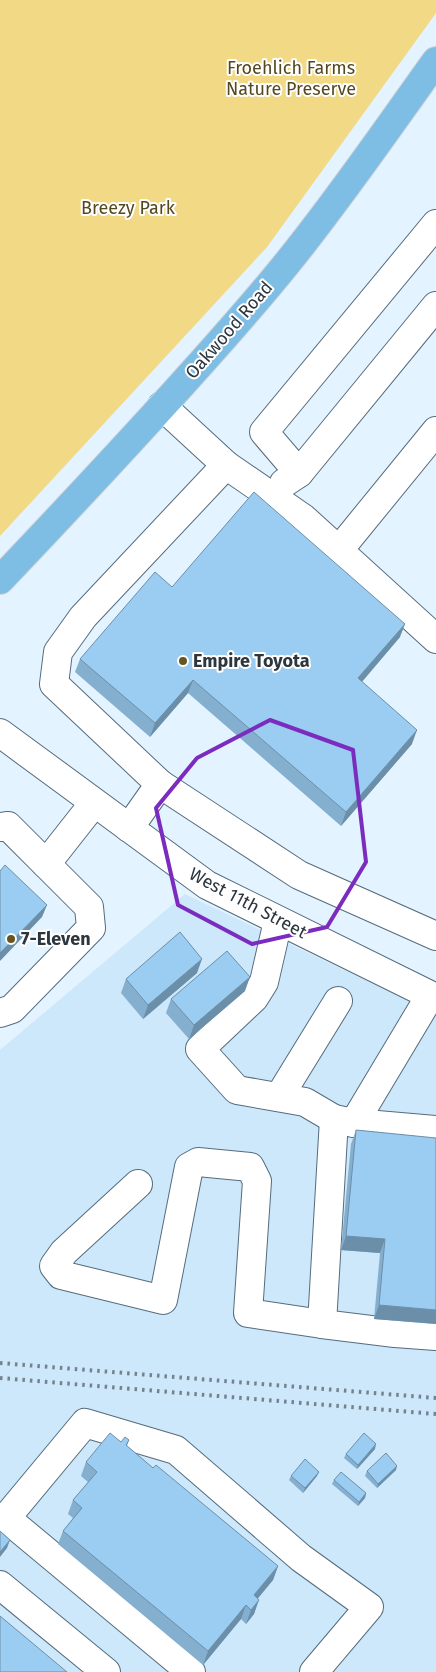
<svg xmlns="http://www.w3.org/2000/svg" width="436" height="1672" viewBox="0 0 436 1672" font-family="'Fira Sans',sans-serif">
<rect width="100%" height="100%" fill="#e3f3ff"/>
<path fill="#cde7fb" d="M 185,894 L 436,1014 L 436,1672 L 0,1672 L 0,1050 Z"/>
<path fill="#f1d986" d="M 0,0 L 436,0 L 436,13 L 267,247 L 0,536 Z"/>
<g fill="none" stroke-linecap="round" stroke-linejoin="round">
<g stroke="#556c7d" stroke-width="30">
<g id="minor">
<path d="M 162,406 L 226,465"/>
<path d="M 299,473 L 264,432 L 436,224"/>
<path d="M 284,483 L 299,473 L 436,306"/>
<path d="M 339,550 L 436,431"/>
<path d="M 0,733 L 207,885 L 436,998"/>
<path d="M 160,784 L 299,875 L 436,936"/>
<path d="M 0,827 L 8,826 L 46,864"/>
<path d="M 129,828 L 160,784 L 54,684 L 58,652 L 83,617 L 226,465 L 303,518 L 436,639"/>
<path d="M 278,921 L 264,982 L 254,998 L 200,1049 L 237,1090 L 305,1102 L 334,1119"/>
<path d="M 0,1013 L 12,1009 L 91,928 L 89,907 L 46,864 L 94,803"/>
<path d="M 279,1097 L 338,1001"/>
<path d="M 354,1123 L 430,996"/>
<path d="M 436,1130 L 354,1123 L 334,1119 L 322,1324 L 395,1333 L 436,1336"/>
<path d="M 138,1184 L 64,1252 L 54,1266 L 61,1275 L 163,1300 L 189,1167 L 198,1162 L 250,1167 L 257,1181 L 248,1313 L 322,1324"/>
<path d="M 0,1585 L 106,1672"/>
<path d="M 191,1672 L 6,1518 L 85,1423 L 176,1450 L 301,1558 L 369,1607 L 314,1672"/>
</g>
</g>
<g stroke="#d1d3d5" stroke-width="30">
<path id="major" d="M 0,580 C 59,518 118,455 176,391 C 214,349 252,307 288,262 C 340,198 387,129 436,61"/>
</g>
<use href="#minor" stroke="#fff" stroke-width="28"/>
<use href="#major" stroke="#7ebee5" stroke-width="28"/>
<g stroke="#75828b" stroke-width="4" stroke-dasharray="2.5 5" stroke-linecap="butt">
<path d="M 0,1363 L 436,1398"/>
<path d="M 0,1378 L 436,1414"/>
</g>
</g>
<g fill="#85afcf">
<path d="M 172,587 L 400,637 L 362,682 L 412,744 L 341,826 L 188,693 L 150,737 L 75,672 L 80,659 Z"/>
<path d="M 197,973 L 143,1019 L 121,993 L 126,979 Z"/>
<path d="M 245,991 L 189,1039 L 166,1013 L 171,999 Z"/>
<path d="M 356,1130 L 436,1138 L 436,1324 L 374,1319 L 380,1253 L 341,1250 L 351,1144 Z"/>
<path d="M 129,1440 L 127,1446 L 153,1468 L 278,1566 L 273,1580 L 258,1598 L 254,1614 L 246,1624 L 241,1619 L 203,1665 L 58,1544 L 63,1531 L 73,1518 L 68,1514 L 73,1500 L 88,1482 L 81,1476 L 86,1462 L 121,1442 Z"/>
<path d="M 375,1449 L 357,1469 L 344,1458 L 346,1454 Z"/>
<path d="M 396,1470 L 377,1488 L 365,1476 L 367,1471 Z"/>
<path d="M 291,1476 L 317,1476 L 303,1493 L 289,1480 Z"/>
<path d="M 334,1480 L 366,1493 L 365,1498 L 358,1506 L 332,1484 Z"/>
</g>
<g fill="#6c8fa9">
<path d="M 405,624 L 400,637 L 353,692 L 358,678 Z"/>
<path d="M 193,680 L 188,693 L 150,737 L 155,723 Z"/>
<path d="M 417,730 L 412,744 L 341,826 L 346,812 Z"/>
<path d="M 47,905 L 42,917 L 0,961 L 0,953 Z"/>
<path d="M 202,959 L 197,973 L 143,1019 L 148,1005 Z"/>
<path d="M 250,977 L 245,991 L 189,1039 L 194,1025 Z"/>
<path d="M 346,1236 L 385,1239 L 380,1253 L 341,1250 Z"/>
<path d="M 379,1305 L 436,1310 L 436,1324 L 374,1319 Z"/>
<path d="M 376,1444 L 375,1449 L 357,1469 L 358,1465 Z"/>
<path d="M 397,1466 L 396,1470 L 377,1488 L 378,1484 Z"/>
<path d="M 319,1472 L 317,1476 L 303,1493 L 305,1488 Z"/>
<path d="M 366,1493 L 365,1498 L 358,1506 L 359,1502 Z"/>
<path d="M 10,1540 L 7,1548 L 0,1557 L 0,1552 Z"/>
<path d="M 278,1566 L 273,1580 L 249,1609 L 254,1595 Z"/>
<path d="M 259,1600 L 254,1614 L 246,1624 L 251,1610 Z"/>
<path d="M 246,1605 L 241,1619 L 203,1665 L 208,1651 Z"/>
</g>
<g fill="#9bccf1" stroke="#6c8fa9">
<path d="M 254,492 L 405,624 L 358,678 L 417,730 L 346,812 L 193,680 L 155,723 L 80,659 L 155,572 L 172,587 Z"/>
<path d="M 5,865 L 47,905 L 0,953 L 0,871 Z"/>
<path d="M 180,932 L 202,959 L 148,1005 L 126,979 Z"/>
<path d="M 227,951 L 250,977 L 194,1025 L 171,999 Z"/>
<path d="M 356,1130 L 436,1138 L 436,1310 L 379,1305 L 385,1239 L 346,1236 Z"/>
<path d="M 110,1433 L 121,1442 L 125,1437 L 129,1440 L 126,1445 L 153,1468 L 156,1465 L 278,1566 L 254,1595 L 259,1600 L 251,1610 L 246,1605 L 208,1651 L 63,1531 L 82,1508 L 73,1500 L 97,1472 L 86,1462 Z"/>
<path d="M 364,1433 L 376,1444 L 358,1465 L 346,1454 Z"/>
<path d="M 386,1453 L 397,1466 L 378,1484 L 367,1471 Z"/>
<path d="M 305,1459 L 319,1472 L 305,1488 L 291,1476 Z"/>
<path d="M 341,1472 L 366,1493 L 359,1502 L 334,1480 Z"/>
<path d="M 0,1531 L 10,1540 L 0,1552 Z"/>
<path d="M 0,1616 L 67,1672 L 0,1672 Z"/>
</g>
<path fill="none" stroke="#7b2cbf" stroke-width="4" stroke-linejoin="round" d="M 270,720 L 353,750 L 366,862 L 327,927 L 252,944 L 178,905 L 156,808 L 197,758 Z"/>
<g fill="#645522" stroke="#fff" stroke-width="2">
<circle cx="183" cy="661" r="5"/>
<circle cx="11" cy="939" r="5"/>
</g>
<g text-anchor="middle" stroke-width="4" stroke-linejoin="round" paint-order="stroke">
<g font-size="18" fill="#54481f" stroke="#fff">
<text x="291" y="74">Froehlich Farms<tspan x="291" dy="21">Nature Preserve</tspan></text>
<text x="128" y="214">Breezy Park</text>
</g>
<g font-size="18" fill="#2c363e" stroke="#fff">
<text transform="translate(229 330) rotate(-49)" y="6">Oakwood Road</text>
<text transform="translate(248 903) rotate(28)" y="6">West 11th Street</text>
</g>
<g font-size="18" font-weight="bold" fill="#2c363e" stroke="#fff" text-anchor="start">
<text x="193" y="667">Empire Toyota</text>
<text x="21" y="945">7-Eleven</text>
</g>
</g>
</svg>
